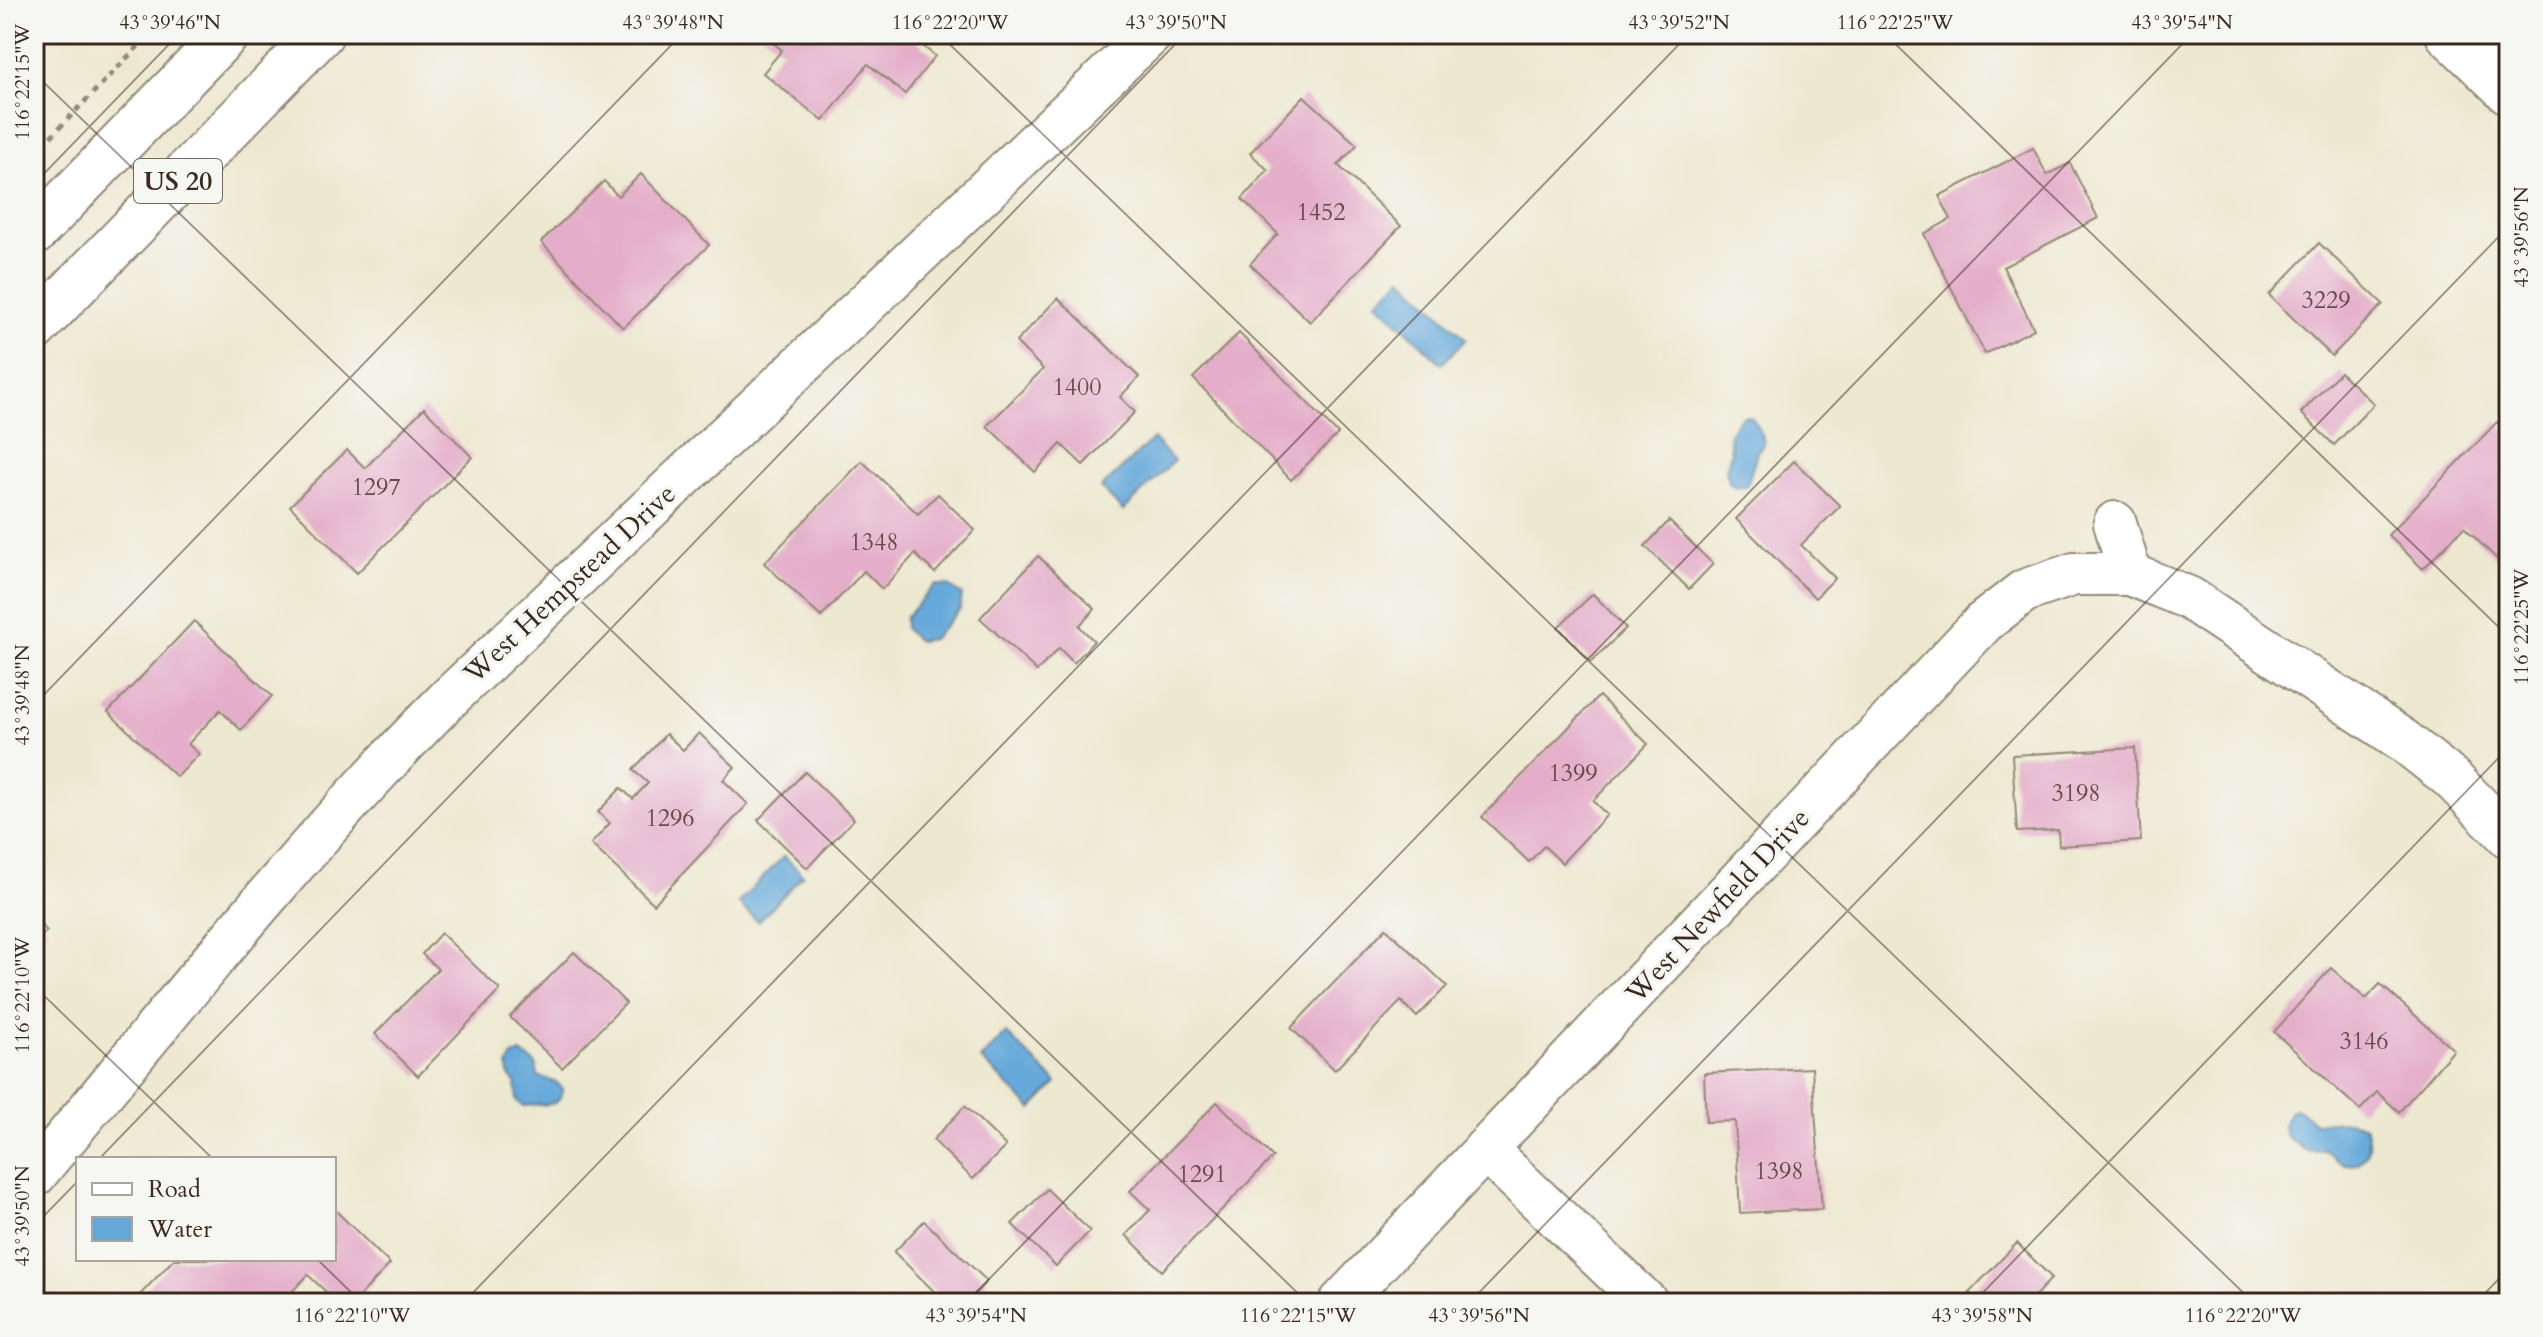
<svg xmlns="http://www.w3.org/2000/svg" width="2543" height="1337" viewBox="0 0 2543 1337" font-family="Cardo,serif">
<rect width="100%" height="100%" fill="#f6f6f2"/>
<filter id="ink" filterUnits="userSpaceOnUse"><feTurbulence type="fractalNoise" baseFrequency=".0125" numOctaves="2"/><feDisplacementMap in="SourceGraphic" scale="16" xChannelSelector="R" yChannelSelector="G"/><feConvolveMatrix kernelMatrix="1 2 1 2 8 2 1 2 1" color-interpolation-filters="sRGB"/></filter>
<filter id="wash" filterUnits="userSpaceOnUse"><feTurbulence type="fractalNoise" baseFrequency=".006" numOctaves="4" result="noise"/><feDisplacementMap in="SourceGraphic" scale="32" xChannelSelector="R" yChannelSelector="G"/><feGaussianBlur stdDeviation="1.8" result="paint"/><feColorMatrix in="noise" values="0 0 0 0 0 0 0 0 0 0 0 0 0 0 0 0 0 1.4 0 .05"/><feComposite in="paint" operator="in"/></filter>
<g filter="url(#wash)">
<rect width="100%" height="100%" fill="#ede8d0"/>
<g fill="#65a9da" stroke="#506a7c" stroke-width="2">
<path d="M 1402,277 L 1466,339 L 1442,364 L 1377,302 Z"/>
<path d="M 1743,416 L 1751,417 C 1757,424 1764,436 1764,445 L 1757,451 C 1757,455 1748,484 1746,486 L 1736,487 L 1730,484 L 1726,470 L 1731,452 C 1727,434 1729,429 1743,416 Z"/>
<path d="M 1153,439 L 1174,461 L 1123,511 L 1101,488 Z"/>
<path d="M 935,585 L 949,586 L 962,595 L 960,609 L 932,639 L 918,641 L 905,629 L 905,618 Z"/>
<path d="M 784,856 L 803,875 L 758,922 L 738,903 Z"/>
<path d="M 1006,1033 L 1057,1083 L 1032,1109 L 981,1059 Z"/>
<path d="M 521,1053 L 536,1064 L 538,1076 L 556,1082 L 563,1090 C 560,1109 539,1104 524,1106 L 517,1101 L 516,1083 L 509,1076 L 508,1065 L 513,1056 Z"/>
<path d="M 2298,1109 L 2315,1123 L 2350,1121 L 2365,1126 C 2374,1147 2364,1173 2340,1162 C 2335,1159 2329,1153 2324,1150 C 2298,1152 2305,1150 2285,1135 L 2283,1125 L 2291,1110 Z"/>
</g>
<g id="blocks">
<g fill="#e4adc9">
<path d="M 762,34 L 908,34 L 935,56 L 905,94 L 868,64 L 823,121 L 763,73 L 782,50 Z"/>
<path d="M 1304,96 L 1357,145 L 1338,165 L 1401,226 L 1310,322 L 1250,264 L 1278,234 L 1242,199 L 1268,170 L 1250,153 Z"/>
<path d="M 2033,148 L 2047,175 L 2070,163 L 2098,218 L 2003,267 L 2034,329 L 1985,354 L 1924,234 L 1951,219 L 1939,196 Z"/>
<path d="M 641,174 L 709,245 L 623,328 L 541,242 L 604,181 L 618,196 Z"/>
<path d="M 2319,243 L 2383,304 L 2332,356 L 2269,295 Z"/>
<path d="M 1058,298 L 1139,377 L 1120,397 L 1135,412 L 1083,465 L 1061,444 L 1035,472 L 987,426 L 1043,369 L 1016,342 Z"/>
<path d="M 1239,333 L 1338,434 L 1291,480 L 1193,378 Z"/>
<path d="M 2340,372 L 2374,404 L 2334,445 L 2301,413 Z"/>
<path d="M 424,408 L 472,457 L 357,573 L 290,506 L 347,450 L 365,468 Z"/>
<path d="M 2497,422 L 2509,433 L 2509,551 L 2499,561 L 2464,527 L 2423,569 L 2388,535 Z"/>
<path d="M 862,461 L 918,514 L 938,494 L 975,530 L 935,573 L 915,554 L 882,589 L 864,571 L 821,617 L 764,563 Z"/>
<path d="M 1794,461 L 1840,506 L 1801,545 L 1835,578 L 1815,598 L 1736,519 Z"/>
<path d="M 1669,521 L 1713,564 L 1689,589 L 1645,546 Z"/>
<path d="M 1038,556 L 1095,609 L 1079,626 L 1094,641 L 1074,663 L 1059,648 L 1037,671 L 980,618 Z"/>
<path d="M 1593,594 L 1626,628 L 1591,662 L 1558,627 Z"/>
<path d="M 194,621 L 272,696 L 241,730 L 220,710 L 188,744 L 199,754 L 177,777 L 108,712 Z"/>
<path d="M 1599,696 L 1648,744 L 1593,801 L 1607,815 L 1562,863 L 1544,846 L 1529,862 L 1482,817 Z"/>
<path d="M 699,733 L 735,767 L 723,780 L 748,804 L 654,904 L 591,844 L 610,823 L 598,812 L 621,788 L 633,799 L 648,783 L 633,770 L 666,734 L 683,750 Z"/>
<path d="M 2135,748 L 2141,841 L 2059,846 L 2058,830 L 2017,832 L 2012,755 Z"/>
<path d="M 805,772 L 854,819 L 807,868 L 758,820 Z"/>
<path d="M 34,917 L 47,931 L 34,943 Z"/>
<path d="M 1386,928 L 1447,986 L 1417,1017 L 1401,1001 L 1335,1070 L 1291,1028 Z"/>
<path d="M 441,933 L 500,990 L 418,1076 L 375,1034 L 438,969 L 422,954 Z"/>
<path d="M 574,952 L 626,1003 L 562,1068 L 510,1017 Z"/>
<path d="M 2331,968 L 2366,999 L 2380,984 L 2454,1050 L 2399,1112 L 2377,1092 L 2360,1110 L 2274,1032 Z"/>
<path d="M 1812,1068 L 1822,1209 L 1740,1213 L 1735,1121 L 1706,1122 L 1704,1073 Z"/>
<path d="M 1217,1102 L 1273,1157 L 1162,1271 L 1126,1235 L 1150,1210 L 1130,1191 Z"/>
<path d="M 965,1106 L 1006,1146 L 973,1179 L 933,1140 Z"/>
<path d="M 1047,1189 L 1090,1231 L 1056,1266 L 1012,1224 Z"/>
<path d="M 334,1209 L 390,1264 L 353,1303 L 338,1303 L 308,1275 L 281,1303 L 138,1303 L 135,1300 L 174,1259 L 334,1259 Z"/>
<path d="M 924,1221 L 987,1281 L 966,1303 L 946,1303 L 894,1252 Z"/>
<path d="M 2017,1243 L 2052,1278 L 2028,1303 L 1980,1303 L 1969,1293 Z"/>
</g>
</g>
</g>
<g filter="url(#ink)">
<use href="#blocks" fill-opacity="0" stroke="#948977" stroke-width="2"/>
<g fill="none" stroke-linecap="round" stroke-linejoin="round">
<g stroke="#948977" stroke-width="46">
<g id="street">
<path d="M 2115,523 L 2130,574"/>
<path d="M 1485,1149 L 1647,1303"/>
<path d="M 34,1176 C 169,1014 300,847 449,698 L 1151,34"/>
<path d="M 1340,1303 L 1984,622 L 2024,591 L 2074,574 L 2130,574 L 2189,598 L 2404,741 L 2451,778 L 2509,837"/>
</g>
</g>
<g stroke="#948977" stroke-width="48">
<path id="secondary" d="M 2448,34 L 2509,92"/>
</g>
<g stroke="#948977" stroke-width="48">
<g id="primary">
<path d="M 34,233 L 227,34"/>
<path d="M 34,329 L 321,34"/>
</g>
</g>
<path stroke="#948977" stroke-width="5" stroke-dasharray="6 6" stroke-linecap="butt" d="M 34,154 L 150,34"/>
<use href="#street" stroke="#fff" stroke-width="42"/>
<use href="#secondary" stroke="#fff" stroke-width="44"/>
<use href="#primary" stroke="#fff" stroke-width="44"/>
</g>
</g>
<path fill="none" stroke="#3b2a1e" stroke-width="2" stroke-opacity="0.45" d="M 939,34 L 2254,1303M 1885,34 L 2509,637M 34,73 L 1308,1303M 34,184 L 179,34M 34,705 L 682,34M 34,986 L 213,1159M 99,1159 L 1185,34M 34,1226 L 78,1181M 317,1259 L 362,1303M 463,1303 L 1689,34M 966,1303 L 2192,34M 1469,1303 L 2509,226M 1973,1303 L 2509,747M 2476,1303 L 2509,1268"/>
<g text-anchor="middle" stroke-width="7" stroke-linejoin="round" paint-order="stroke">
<g font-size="24" fill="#654b49">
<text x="1321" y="220">1452</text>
<text x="2326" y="308">3229</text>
<text x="1077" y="395">1400</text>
<text x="376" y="495">1297</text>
<text x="874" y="550">1348</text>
<text x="1573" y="781">1399</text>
<text x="2076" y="801">3198</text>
<text x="670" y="826">1296</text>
<text x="2364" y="1049">3146</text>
<text x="1779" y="1179">1398</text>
<text x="1202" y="1182">1291</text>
</g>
<rect fill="#f6f6f2" stroke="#73675e" stroke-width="2" x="134" y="159" width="88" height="44" rx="6"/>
<g font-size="26" font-weight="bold" fill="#3b2a1e">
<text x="178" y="190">US 20</text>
</g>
<g font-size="28" fill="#3b2a1e" stroke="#f6f6f2">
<text transform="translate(569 583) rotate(-43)" y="10">West Hempstead Drive</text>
<text transform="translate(1717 905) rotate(-47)" y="10">West Newfield Drive</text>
</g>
</g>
<rect width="2543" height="1337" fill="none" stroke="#f6f6f2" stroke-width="88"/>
<rect x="76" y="1157" width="260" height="104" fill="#f6f6f2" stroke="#aba49d" stroke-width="2"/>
<rect x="92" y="1183" width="40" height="12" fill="#ffffff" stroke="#aba49d" stroke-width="2"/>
<text x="148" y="1197" font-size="24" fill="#3b2a1e">Road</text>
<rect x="92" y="1217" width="40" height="24" fill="#65a9da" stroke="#aba49d" stroke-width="2"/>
<text x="148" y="1237" font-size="24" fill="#3b2a1e">Water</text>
<rect x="44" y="44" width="2455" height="1249" fill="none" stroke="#3b2a1e" stroke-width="3"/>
<g font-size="20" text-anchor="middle" fill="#3b2a1e">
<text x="170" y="29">43°39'46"N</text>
<text x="673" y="29">43°39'48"N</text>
<text x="950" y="29">116°22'20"W</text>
<text x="1176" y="29">43°39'50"N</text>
<text x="1679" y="29">43°39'52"N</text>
<text x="1895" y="29">116°22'25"W</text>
<text x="2182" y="29">43°39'54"N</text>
<text transform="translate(22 82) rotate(-90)" y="7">116°22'15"W</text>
<text transform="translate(2521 237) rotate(-90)" y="7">43°39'56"N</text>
<text transform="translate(2521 627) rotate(-90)" y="7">116°22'25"W</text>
<text transform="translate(22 695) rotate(-90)" y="7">43°39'48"N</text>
<text transform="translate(22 995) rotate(-90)" y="7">116°22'10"W</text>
<text transform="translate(22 1216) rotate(-90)" y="7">43°39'50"N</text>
<text x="352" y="1322">116°22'10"W</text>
<text x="976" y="1322">43°39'54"N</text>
<text x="1298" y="1322">116°22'15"W</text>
<text x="1479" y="1322">43°39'56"N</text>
<text x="1982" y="1322">43°39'58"N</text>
<text x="2243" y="1322">116°22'20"W</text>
</g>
</svg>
